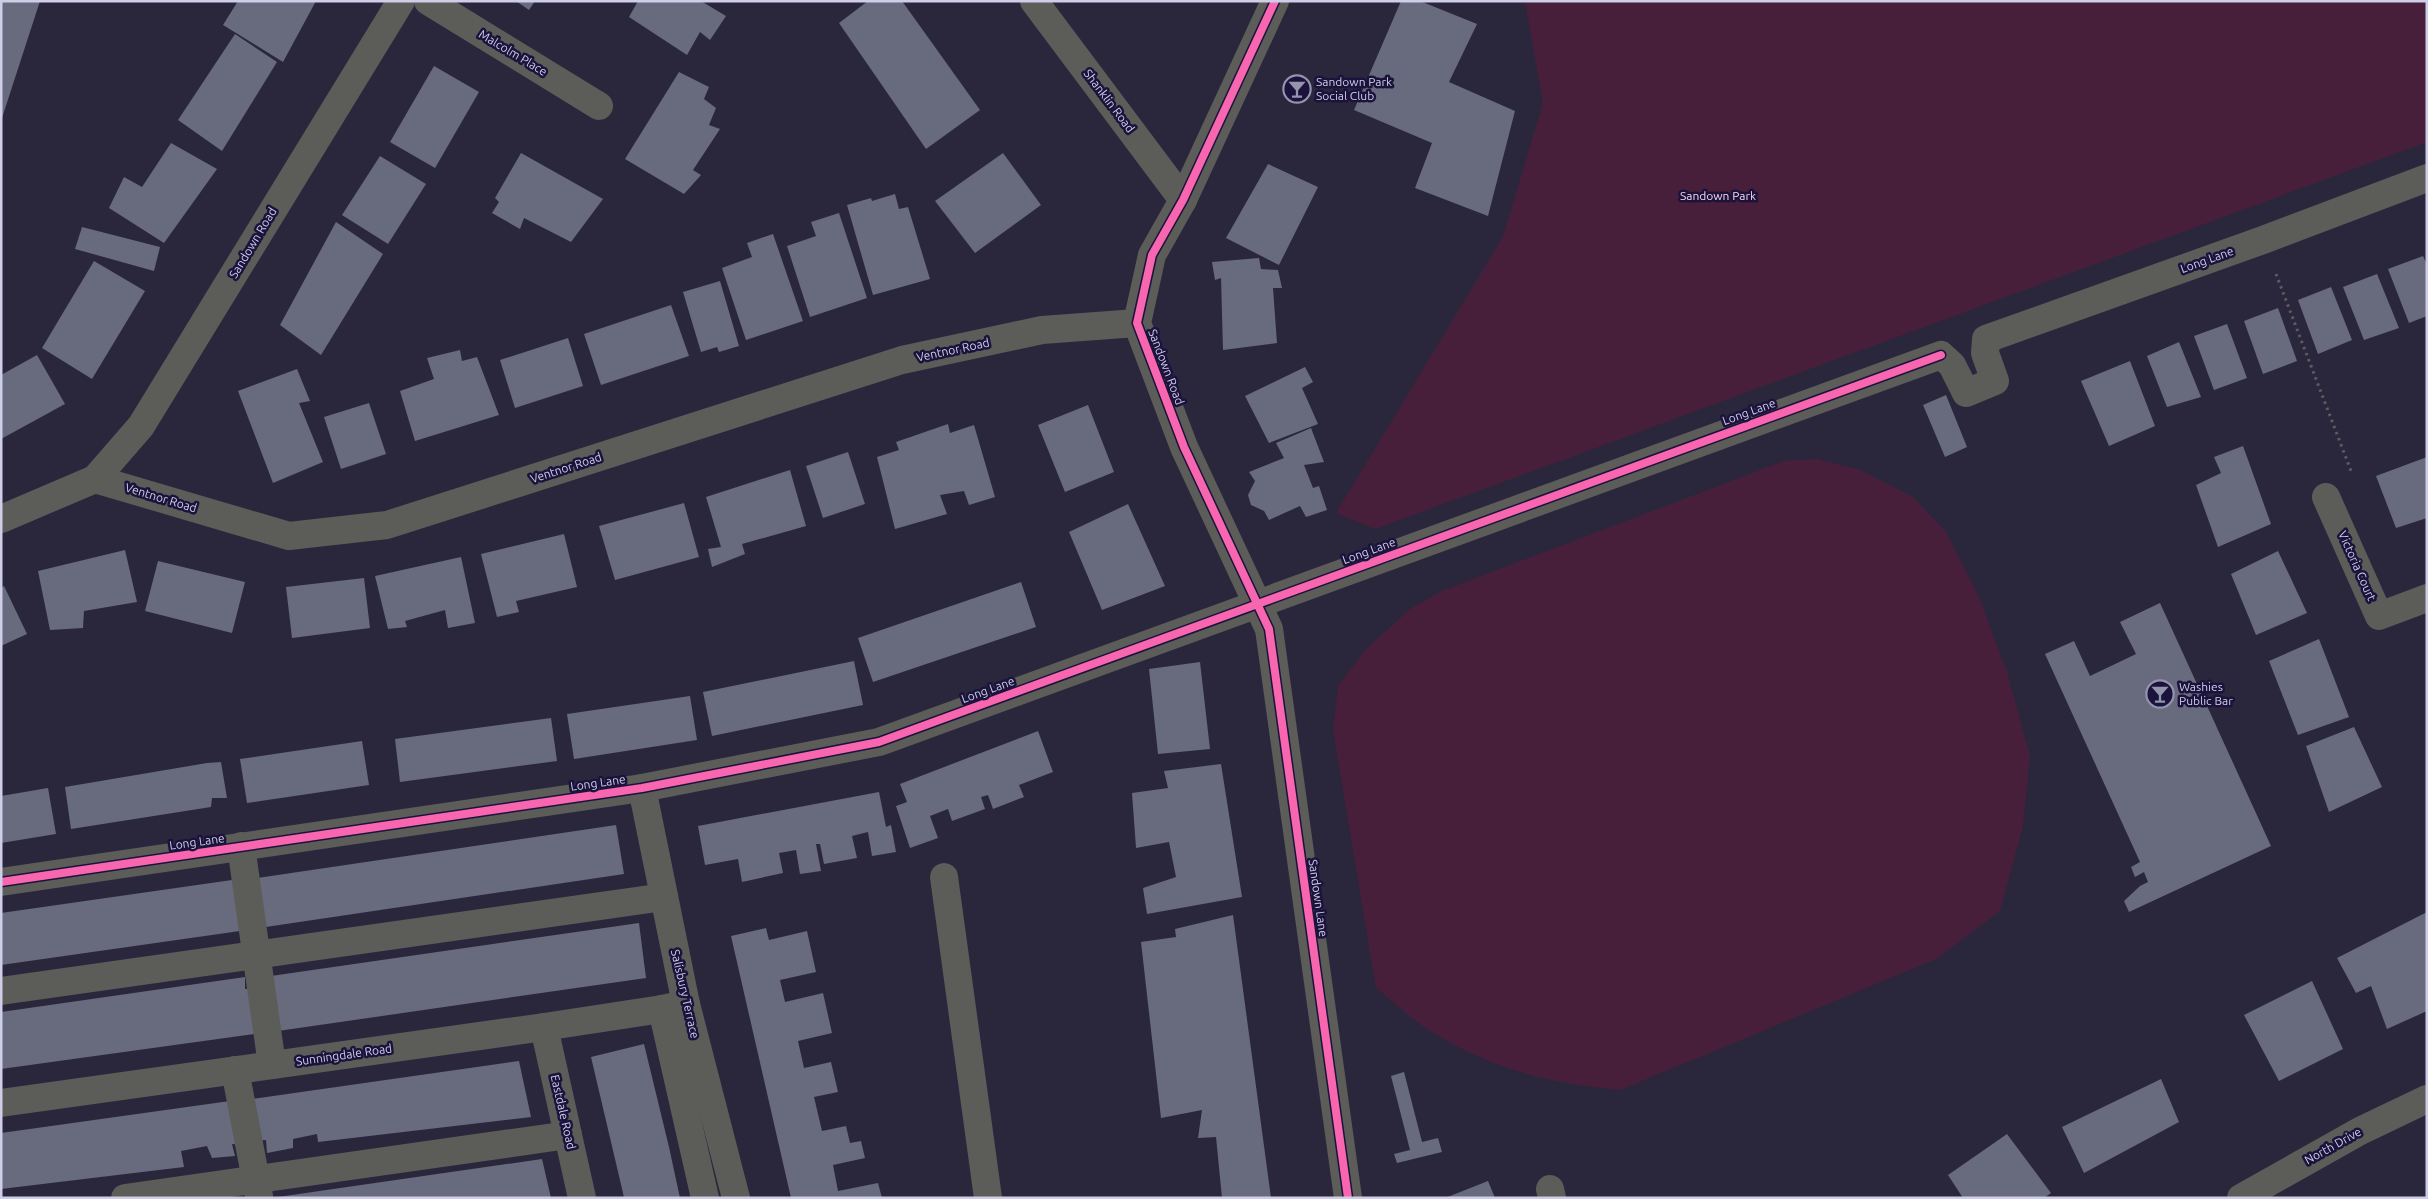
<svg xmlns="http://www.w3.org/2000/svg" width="2428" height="1199" viewBox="0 0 2428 1199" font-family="Ubuntu,sans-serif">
<rect width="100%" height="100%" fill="#2a273d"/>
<g fill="#481f3a">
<path d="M 1525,1 L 2427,1 L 2427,142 L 1375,529 L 1336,513 L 1503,237 L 1543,103 Z"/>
<path d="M 1817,459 L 1860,470 L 1913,497 L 1946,532 L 1978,595 L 2007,672 L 2030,756 L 2023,826 L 2000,911 L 1936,959 L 1620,1090 C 1553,1084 1491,1069 1434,1033 C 1413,1021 1395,1003 1376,988 L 1333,730 L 1338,686 L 1366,649 L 1410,609 L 1442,591 L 1784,461 Z"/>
</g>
<g fill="#686a7d">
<path d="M 1,1 L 40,1 L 2,118 L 1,118 Z"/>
<path d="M 238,1 L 316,1 L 283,62 L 223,25 Z"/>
<path d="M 516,1 L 535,1 L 529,10 Z"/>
<path d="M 638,1 L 701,1 L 726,16 L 710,40 L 700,32 L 687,55 L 629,17 Z"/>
<path d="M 868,1 L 902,1 L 980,110 L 926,149 L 839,23 Z"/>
<path d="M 1401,1 L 1420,1 L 1477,24 L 1449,82 L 1515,111 L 1488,216 L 1415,188 L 1432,143 L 1354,110 Z"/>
<path d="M 235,34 L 277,62 L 222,151 L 178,120 Z"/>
<path d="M 434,66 L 479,92 L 435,168 L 390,142 Z"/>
<path d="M 679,72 L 709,87 L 704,99 L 716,108 L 709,125 L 720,129 L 693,170 L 701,175 L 684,194 L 625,159 Z"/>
<path d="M 171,143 L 217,169 L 164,243 L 109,208 L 124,177 L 142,187 Z"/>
<path d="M 521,153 L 603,199 L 571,242 L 524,218 L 520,229 L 492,213 L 499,202 L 495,198 Z"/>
<path d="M 1003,153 L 1041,205 L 975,253 L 935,201 Z"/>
<path d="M 380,156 L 426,184 L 388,244 L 342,215 Z"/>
<path d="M 1268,164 L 1318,187 L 1279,265 L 1226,238 Z"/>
<path d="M 895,194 L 899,209 L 908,207 L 930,279 L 873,295 L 847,205 L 871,198 L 872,201 Z"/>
<path d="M 839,213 L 867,298 L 810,317 L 787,246 L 816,236 L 811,222 Z"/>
<path d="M 336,222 L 383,254 L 321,355 L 280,325 Z"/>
<path d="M 82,227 L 160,247 L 154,271 L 75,249 Z"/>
<path d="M 773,234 L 803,321 L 746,340 L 722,268 L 752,257 L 747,243 Z"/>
<path d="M 2423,256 L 2427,265 L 2427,316 L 2409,323 L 2388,269 Z"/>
<path d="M 1259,258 L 1261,269 L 1278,270 L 1282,288 L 1273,288 L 1277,343 L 1223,350 L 1221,278 L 1215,280 L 1212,262 Z"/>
<path d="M 94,261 L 145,291 L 92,379 L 42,348 Z"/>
<path d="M 2377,274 L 2399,328 L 2364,340 L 2343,287 Z"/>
<path d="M 720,281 L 739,346 L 719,352 L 717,347 L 701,352 L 683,292 Z"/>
<path d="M 2331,287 L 2352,340 L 2318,354 L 2298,300 Z"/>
<path d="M 671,305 L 689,356 L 601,385 L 584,334 Z"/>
<path d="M 2278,308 L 2297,361 L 2263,374 L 2244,321 Z"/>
<path d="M 2227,324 L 2247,378 L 2214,390 L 2194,336 Z"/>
<path d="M 568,338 L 583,386 L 515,408 L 500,360 Z"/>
<path d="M 2179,342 L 2201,397 L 2167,407 L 2147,356 Z"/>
<path d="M 460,350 L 462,361 L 477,357 L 499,415 L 415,441 L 400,391 L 434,379 L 427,358 Z"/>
<path d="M 37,355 L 65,404 L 1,439 L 1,375 Z"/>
<path d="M 2130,361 L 2155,426 L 2109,446 L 2081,381 Z"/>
<path d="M 1305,367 L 1313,382 L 1302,388 L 1318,424 L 1269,443 L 1245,396 Z"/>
<path d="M 297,369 L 310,401 L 299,403 L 323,462 L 273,483 L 238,391 Z"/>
<path d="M 1946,395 L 1967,447 L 1945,457 L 1923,405 Z"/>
<path d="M 369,403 L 386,454 L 341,469 L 324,417 Z"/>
<path d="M 1088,405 L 1114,472 L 1065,492 L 1038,425 Z"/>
<path d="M 948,424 L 950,433 L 974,425 L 995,497 L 969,505 L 964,491 L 940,495 L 947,514 L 895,529 L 877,457 L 899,450 L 896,442 Z"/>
<path d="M 1311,428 L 1324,462 L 1304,465 L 1313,488 L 1319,486 L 1327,510 L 1306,517 L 1300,506 L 1269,520 L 1264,511 L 1251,505 L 1248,495 L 1255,481 L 1249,472 L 1284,458 L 1276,443 Z"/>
<path d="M 2243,446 L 2271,524 L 2218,547 L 2196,485 L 2221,473 L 2214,457 Z"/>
<path d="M 848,452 L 865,504 L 823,518 L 806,466 Z"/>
<path d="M 2427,457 L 2427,518 L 2396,528 L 2376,476 Z"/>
<path d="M 790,470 L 806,526 L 742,544 L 745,554 L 712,567 L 708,549 L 721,547 L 706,497 Z"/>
<path d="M 684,503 L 699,557 L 615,580 L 599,526 Z"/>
<path d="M 1128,504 L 1165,586 L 1102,610 L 1069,532 Z"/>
<path d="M 564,534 L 577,587 L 516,601 L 519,612 L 497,617 L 481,554 Z"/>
<path d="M 125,550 L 137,602 L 84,611 L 83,628 L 50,630 L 38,571 Z"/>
<path d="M 2278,551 L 2307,613 L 2256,635 L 2231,574 Z"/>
<path d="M 461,557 L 475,623 L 448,628 L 445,610 L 405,621 L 407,627 L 388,629 L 375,576 Z"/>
<path d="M 158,561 L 245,582 L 232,633 L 145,611 Z"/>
<path d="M 364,578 L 370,628 L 292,638 L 286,587 Z"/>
<path d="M 1021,582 L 1036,627 L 873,682 L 858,638 Z"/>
<path d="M 4,586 L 27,634 L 1,646 L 1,588 Z"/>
<path d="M 2160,603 L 2271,846 L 2129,912 L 2124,901 L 2140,886 L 2148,882 L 2144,872 L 2135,877 L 2131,867 L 2140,862 L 2045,654 L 2074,641 L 2090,676 L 2136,654 L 2120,622 Z"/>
<path d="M 2319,639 L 2349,717 L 2298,735 L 2269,661 Z"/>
<path d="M 854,661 L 863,705 L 712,736 L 703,692 Z"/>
<path d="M 1200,662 L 1210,749 L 1158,754 L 1149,669 Z"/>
<path d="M 690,696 L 697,740 L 574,759 L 567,714 Z"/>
<path d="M 551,718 L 557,761 L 400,782 L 395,739 Z"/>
<path d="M 2354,727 L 2382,787 L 2329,812 L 2306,746 Z"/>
<path d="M 1038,731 L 1053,772 L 1019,785 L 1024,797 L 993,809 L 988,795 L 981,797 L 985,809 L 952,821 L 948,809 L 930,816 L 938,838 L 910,848 L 896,806 L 907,802 L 900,784 Z"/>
<path d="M 362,741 L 369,785 L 247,803 L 240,759 Z"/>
<path d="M 221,762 L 227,798 L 212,798 L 211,807 L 71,829 L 65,787 L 207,763 Z"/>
<path d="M 1221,764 L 1242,897 L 1147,914 L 1143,888 L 1176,877 L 1169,842 L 1136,848 L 1132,793 L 1168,788 L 1164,771 Z"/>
<path d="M 48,788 L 56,834 L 1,843 L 1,796 Z"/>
<path d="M 879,792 L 886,827 L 891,825 L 896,852 L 872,856 L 868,832 L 852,836 L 857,858 L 824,864 L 820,844 L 816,844 L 821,871 L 800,874 L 796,850 L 779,853 L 783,873 L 742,882 L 738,859 L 705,865 L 698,826 Z"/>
<path d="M 616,825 L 624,874 L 259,928 L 251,879 Z"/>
<path d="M 239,879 L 247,930 L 1,965 L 1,913 Z"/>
<path d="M 2427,912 L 2427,1011 L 2387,1029 L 2371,986 L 2356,993 L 2337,958 Z"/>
<path d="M 1233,915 L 1271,1198 L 1222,1198 L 1216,1137 L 1198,1138 L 1202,1110 L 1161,1118 L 1141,942 L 1176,937 L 1175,929 Z"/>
<path d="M 639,923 L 646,978 L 271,1032 L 264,977 Z"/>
<path d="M 766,928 L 769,940 L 807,931 L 816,972 L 780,980 L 785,1002 L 823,993 L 832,1033 L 798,1041 L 804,1068 L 831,1062 L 838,1092 L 814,1097 L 822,1131 L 846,1126 L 850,1143 L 861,1141 L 865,1158 L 833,1165 L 838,1191 L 878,1183 L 882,1198 L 791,1198 L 731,936 Z"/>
<path d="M 245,977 L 245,989 L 256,988 L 262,1033 L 1,1069 L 1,1012 Z"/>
<path d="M 2312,981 L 2343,1049 L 2279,1081 L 2244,1015 Z"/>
<path d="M 644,1044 L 669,1147 L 680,1198 L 624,1198 L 623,1193 L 591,1057 Z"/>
<path d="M 519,1061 L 531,1117 L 318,1142 L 317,1134 L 293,1139 L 293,1148 L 267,1153 L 266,1140 L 253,1141 L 246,1100 Z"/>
<path d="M 1404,1072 L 1422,1142 L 1438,1138 L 1442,1152 L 1397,1163 L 1394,1154 L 1410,1150 L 1391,1076 Z"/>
<path d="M 2161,1079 L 2179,1122 L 2084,1173 L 2062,1127 Z"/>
<path d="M 237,1100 L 245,1145 L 232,1144 L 235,1156 L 212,1158 L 207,1146 L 181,1151 L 184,1167 L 1,1189 L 1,1133 Z"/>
<path d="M 2007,1134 L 2051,1193 L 2044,1198 L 1963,1198 L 1948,1175 Z"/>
<path d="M 542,1159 L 551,1198 L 279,1198 L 278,1197 Z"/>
<path d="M 1488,1181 L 1495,1198 L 1445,1198 Z"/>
</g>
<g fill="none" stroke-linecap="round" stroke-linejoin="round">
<path stroke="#5c5c5e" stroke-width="3" stroke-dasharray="2.5 4" stroke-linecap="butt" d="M 2276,274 L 2351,471"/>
<g stroke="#5c5c59" stroke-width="28">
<path d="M 428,1 L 599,106"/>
<path d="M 1034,1 L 1183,200"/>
<path d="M 1275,1 L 1183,200 L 1152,255 L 1137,323 L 1184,447 L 1269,629 L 1348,1198"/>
<path d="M 95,479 L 141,426 L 401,1"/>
<path d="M 2326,497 L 2379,616 L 2427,598"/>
<path d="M 1,519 L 95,479 L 289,536 L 387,525 L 902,360 L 1042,330 L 1137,323"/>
<path d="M 642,788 L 686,1004 L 736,1198"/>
<path d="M 241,846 L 272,1065"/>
<path d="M 944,877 L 988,1198"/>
<path d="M 1,882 L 642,788 L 879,742 L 1941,355 L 1952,365 L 1966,393 L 1995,381 L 1985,353 L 1986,339 L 2263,240 L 2427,178"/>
<path d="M 1,991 L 664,897"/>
<path d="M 662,1009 L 705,1198"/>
<path d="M 544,1027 L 582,1198"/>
<path d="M 235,1070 L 259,1196"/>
<path d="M 1,1103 L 544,1027 L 662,1009 L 686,1004"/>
<path d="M 1550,1189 L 1552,1198"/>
<path d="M 125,1198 L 568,1135"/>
<path d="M 2241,1198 L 2360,1131 L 2427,1099"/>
</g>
<g stroke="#1b133c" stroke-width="11">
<g id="cycleway">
<path d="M 1275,1 L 1183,200 L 1152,255 L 1137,323 L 1184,447 L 1269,629 L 1348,1198"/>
<path d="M 1,882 L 642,788 L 879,742 L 1941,355"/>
</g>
</g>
<use href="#cycleway" stroke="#f766af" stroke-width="8"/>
</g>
<defs>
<g id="bar-ring" transform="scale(1.4375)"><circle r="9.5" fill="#1b133c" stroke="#9594ad" stroke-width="1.5"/><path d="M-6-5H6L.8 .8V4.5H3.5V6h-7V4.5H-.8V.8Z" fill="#9594ad"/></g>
</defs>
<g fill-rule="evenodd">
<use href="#bar-ring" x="1297" y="89"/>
<use href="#bar-ring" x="2160" y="694"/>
</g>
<g text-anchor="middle" stroke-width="5" stroke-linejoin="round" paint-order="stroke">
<g font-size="12" fill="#cfcee9" stroke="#1b133c">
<text transform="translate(513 53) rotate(31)" y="4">Malcolm Place</text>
<text transform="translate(1109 101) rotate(53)" y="4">Shanklin Road</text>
<text transform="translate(253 243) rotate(-59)" y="4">Sandown Road</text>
<text transform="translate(2207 260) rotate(-20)" y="4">Long Lane</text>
<text transform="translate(953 350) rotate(-12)" y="4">Ventnor Road</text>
<text transform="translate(1166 367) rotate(69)" y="4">Sandown Road</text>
<text transform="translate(1749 412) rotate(-20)" y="4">Long Lane</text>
<text transform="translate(566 468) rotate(-18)" y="4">Ventnor Road</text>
<text transform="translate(161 498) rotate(17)" y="4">Ventnor Road</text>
<text transform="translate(1369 551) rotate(-20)" y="4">Long Lane</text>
<text transform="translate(2357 566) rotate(66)" y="4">Victoria Court</text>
<text transform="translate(988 690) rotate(-20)" y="4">Long Lane</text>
<text transform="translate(598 783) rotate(-8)" y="4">Long Lane</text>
<text transform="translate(197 842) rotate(-8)" y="4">Long Lane</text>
<text transform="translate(1318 898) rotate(82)" y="4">Sandown Lane</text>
<text transform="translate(685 994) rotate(77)" y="4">Salisbury Terrace</text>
<text transform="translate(344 1055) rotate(-8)" y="4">Sunningdale Road</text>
<text transform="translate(563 1112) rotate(77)" y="4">Eastdale Road</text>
<text transform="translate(2333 1146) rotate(-29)" y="4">North Drive</text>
</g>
<g font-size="12" fill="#cfcee9" stroke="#1b133c" text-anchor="start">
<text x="1316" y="86">Sandown Park<tspan x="1316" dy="14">Social Club</tspan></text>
<text x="2179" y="691">Washies<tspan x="2179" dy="14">Public Bar</tspan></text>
</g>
<g font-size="12" fill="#fcd4e7" stroke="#1b133c">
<text x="1718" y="200">Sandown Park</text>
</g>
</g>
<rect width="2428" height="1199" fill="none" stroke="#cfcee9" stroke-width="5"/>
</svg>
